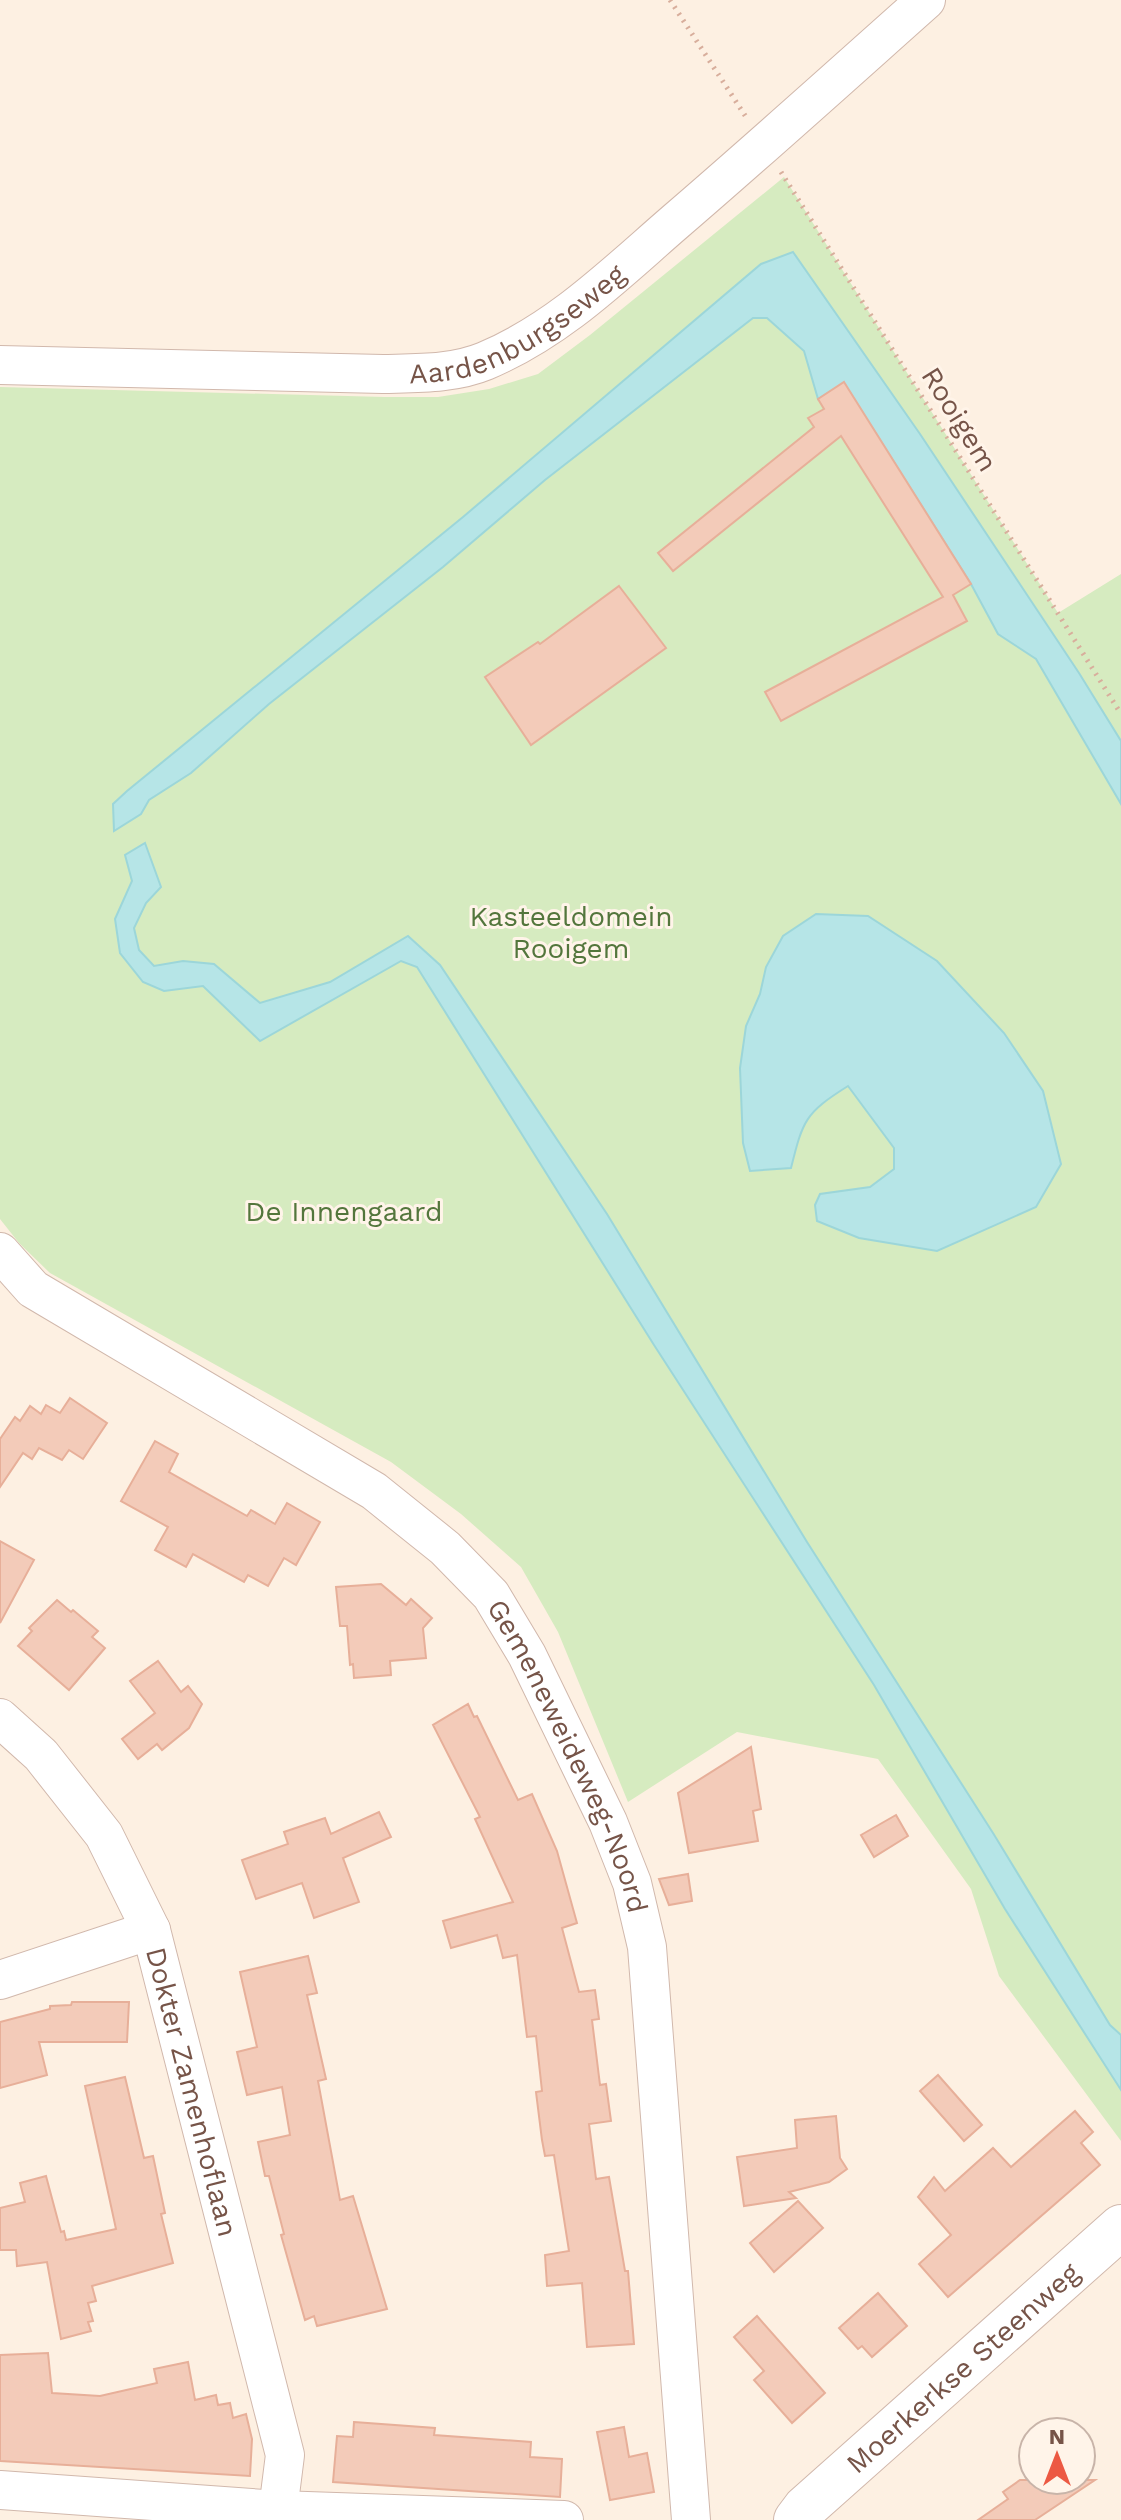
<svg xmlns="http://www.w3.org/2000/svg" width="1121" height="2520" viewBox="0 0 1121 2520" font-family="'Work Sans',sans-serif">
<rect width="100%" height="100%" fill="#fdf0e2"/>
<path fill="#d6ebc0" d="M 784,177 L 1058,613 L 1121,574 L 1121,2141 L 999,1976 L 971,1889 L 878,1759 L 737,1732 L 628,1802 L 558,1632 L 521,1567 L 461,1514 L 391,1462 L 50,1273 L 19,1243 L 0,1219 L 0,387 L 385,397 L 438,397 L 489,389 L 538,374 L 590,335 Z"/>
<g fill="#b6e5e7" stroke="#9cd6d9" stroke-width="2">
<path d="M 793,252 L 920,434 L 1079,673 L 1121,741 L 1121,804 L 1036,659 L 998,634 L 971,584 L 844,383 L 818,399 L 804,351 L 767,318 L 753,318 L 545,480 L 443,567 L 269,704 L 191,773 L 149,800 L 141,814 L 114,831 L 113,804 L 127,791 L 463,517 L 761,264 Z"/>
<path d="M 145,843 L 161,887 L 146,903 L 134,928 L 139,950 L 154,966 L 183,961 L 214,964 L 260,1003 L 330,982 L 408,936 L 440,965 L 607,1214 L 807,1542 L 993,1833 L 1110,2025 L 1121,2035 L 1121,2090 L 1005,1909 L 874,1685 L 654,1345 L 417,967 L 401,961 L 260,1041 L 203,986 L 164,991 L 143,982 L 120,953 L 115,919 L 132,881 L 125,855 Z"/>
<path d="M 816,914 L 868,916 L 937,961 L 1004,1033 L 1043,1091 L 1061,1164 L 1036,1207 L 937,1251 L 859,1238 L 817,1221 L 815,1205 L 820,1194 L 870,1187 L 894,1169 L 894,1148 L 848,1086 C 805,1113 803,1120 791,1168 L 750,1171 L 743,1143 L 740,1068 L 746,1026 L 760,994 L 766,967 L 783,936 Z"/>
</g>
<g fill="#f3cbb9" stroke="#e7af99" stroke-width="2">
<path d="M 844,382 L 971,584 L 953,595 L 967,621 L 781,721 L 765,692 L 943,597 L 841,436 L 673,571 L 658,553 L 814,427 L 808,418 L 824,409 L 818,399 Z"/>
<path d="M 619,586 L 666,648 L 531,745 L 485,677 L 538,642 L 540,644 Z"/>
<path d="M 70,1398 L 107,1423 L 83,1459 L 69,1450 L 62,1460 L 39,1448 L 32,1459 L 23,1453 L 0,1487 L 0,1439 L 15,1417 L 20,1421 L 30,1406 L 41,1414 L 46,1405 L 60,1413 Z"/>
<path d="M 155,1441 L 178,1454 L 169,1472 L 247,1516 L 251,1510 L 275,1524 L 287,1503 L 320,1522 L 296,1565 L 284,1558 L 268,1586 L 248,1575 L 244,1582 L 193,1554 L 186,1567 L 155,1550 L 168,1527 L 121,1501 Z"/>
<path d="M 0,1541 L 34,1560 L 0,1623 Z"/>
<path d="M 381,1584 L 406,1605 L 411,1599 L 432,1618 L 423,1628 L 426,1658 L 390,1661 L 391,1675 L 354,1678 L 353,1664 L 350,1665 L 347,1626 L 340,1626 L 336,1587 Z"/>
<path d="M 57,1600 L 71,1612 L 73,1610 L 98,1631 L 92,1637 L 105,1648 L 69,1690 L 18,1646 L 32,1631 L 29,1628 Z"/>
<path d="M 158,1661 L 181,1692 L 188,1686 L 202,1704 L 189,1728 L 162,1750 L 157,1744 L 138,1759 L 122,1739 L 155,1713 L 130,1681 Z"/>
<path d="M 468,1704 L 474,1717 L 477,1716 L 518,1800 L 532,1794 L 557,1851 L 577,1923 L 562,1928 L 579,1992 L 595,1990 L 599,2019 L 592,2020 L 600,2085 L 606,2084 L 611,2121 L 589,2124 L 596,2179 L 609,2177 L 625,2271 L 628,2271 L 634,2344 L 587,2347 L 582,2283 L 547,2286 L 545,2255 L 569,2251 L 554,2155 L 545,2156 L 542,2140 L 536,2092 L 542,2091 L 536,2036 L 527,2037 L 517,1955 L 503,1958 L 497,1935 L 451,1948 L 443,1921 L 513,1902 L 475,1819 L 480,1817 L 433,1725 Z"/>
<path d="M 751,1747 L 761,1809 L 753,1811 L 758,1841 L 689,1853 L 678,1793 Z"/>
<path d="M 379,1812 L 391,1837 L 343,1858 L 359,1902 L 314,1918 L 302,1883 L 256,1899 L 242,1860 L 288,1844 L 284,1832 L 325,1818 L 331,1834 Z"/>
<path d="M 896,1815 L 908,1836 L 874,1857 L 861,1835 Z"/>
<path d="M 688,1874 L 692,1901 L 669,1905 L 659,1879 Z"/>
<path d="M 308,1956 L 317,1993 L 307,1995 L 326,2079 L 318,2081 L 340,2200 L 353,2196 L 387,2309 L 317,2326 L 314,2316 L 305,2320 L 281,2235 L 284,2234 L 269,2176 L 265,2176 L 258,2142 L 290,2135 L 282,2087 L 247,2095 L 237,2052 L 257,2047 L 240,1972 Z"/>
<path d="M 72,2002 L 129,2002 L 127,2042 L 39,2042 L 47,2075 L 0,2088 L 0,2022 L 50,2009 L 50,2006 L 71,2005 Z"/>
<path d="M 938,2075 L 982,2125 L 964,2141 L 920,2091 Z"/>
<path d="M 125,2077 L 144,2158 L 153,2156 L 165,2213 L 161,2214 L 173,2263 L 92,2286 L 96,2301 L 88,2303 L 93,2321 L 88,2322 L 91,2331 L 61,2339 L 47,2262 L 17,2266 L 16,2250 L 0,2250 L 0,2208 L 25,2202 L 20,2183 L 46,2176 L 61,2232 L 64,2231 L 66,2240 L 116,2229 L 85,2086 Z"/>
<path d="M 1075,2111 L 1093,2132 L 1081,2143 L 1100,2165 L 948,2297 L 919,2264 L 951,2235 L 918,2197 L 934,2177 L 945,2191 L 993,2148 L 1011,2167 Z"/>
<path d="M 836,2116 L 840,2158 L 847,2169 L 829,2182 L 789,2192 L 796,2198 L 744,2206 L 737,2157 L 797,2148 L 795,2120 Z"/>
<path d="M 798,2201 L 823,2228 L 774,2272 L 750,2243 Z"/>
<path d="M 878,2293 L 907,2326 L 872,2357 L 862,2346 L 858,2349 L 839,2328 Z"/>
<path d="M 757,2316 L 825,2393 L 792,2423 L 754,2380 L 764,2371 L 734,2337 Z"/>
<path d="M 48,2353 L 52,2393 L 100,2396 L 157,2383 L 154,2369 L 188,2362 L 195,2400 L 216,2395 L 218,2405 L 230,2403 L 233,2418 L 246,2414 L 252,2439 L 250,2476 L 0,2461 L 0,2355 Z"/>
<path d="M 354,2422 L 435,2428 L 434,2435 L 531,2442 L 530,2457 L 562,2459 L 560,2497 L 333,2482 L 337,2436 L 353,2437 Z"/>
<path d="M 624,2427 L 629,2457 L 647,2453 L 654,2492 L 610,2500 L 597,2432 Z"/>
<path d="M 1020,2480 L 1095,2480 L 1035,2520 L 978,2520 L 1008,2499 L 1003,2492 Z"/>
</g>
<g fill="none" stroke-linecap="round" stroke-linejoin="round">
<g stroke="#d1b8ac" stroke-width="40">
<g id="minor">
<path id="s1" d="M 0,365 L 383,374 C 417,373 454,374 485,361 C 559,330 616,273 675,222 C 760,149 843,74 926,0"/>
<path id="s2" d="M 0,1252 L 33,1289 L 374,1491 L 445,1548 L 491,1595 L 527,1655 L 608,1822 L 632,1883 L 647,1947 L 691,2520"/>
<path id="s3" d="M 0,1718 L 41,1755 L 104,1835 L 151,1930 L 285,2455 L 278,2510"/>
<path d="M 0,1980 L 151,1930"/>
<path d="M 0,2490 L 278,2510 L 564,2520"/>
</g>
</g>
<g stroke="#d1b8ac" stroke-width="46">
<g id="tertiary">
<path id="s4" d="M 796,2520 L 805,2508 L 1121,2227"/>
</g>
</g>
<g stroke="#d8ae9c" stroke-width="5" stroke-dasharray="2 6" stroke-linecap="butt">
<path d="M 670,0 L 746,117"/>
<path d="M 781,172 L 1121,714"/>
</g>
<use href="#minor" stroke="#fff" stroke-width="38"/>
<use href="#tertiary" stroke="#fff" stroke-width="44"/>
</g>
<g text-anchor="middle" stroke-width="6" stroke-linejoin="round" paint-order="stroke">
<g font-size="28" fill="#765448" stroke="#fff4e9">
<text dy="10" stroke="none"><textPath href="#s1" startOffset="530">Aardenburgseweg</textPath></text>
<text transform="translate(960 419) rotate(58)" y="10">Rooigem</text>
<text dy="10" stroke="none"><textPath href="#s2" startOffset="782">Gemeneweideweg-Noord</textPath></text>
<text dy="10" stroke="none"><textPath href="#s3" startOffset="430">Dokter Zamenhoflaan</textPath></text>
<text dy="10" stroke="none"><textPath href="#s4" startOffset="226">Moerkerkse Steenweg</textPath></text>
</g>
<g font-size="28" fill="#53763c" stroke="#fff4e9">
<text x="571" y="926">Kasteeldomein<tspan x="571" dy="32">Rooigem</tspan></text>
<text x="344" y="1221">De Innengaard</text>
</g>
</g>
<g transform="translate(1057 2456)"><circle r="38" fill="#fff4e9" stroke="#c8b4a9" stroke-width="2"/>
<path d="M0-6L14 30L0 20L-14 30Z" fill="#ec5943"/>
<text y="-12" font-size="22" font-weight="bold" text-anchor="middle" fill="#765448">N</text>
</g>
</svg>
